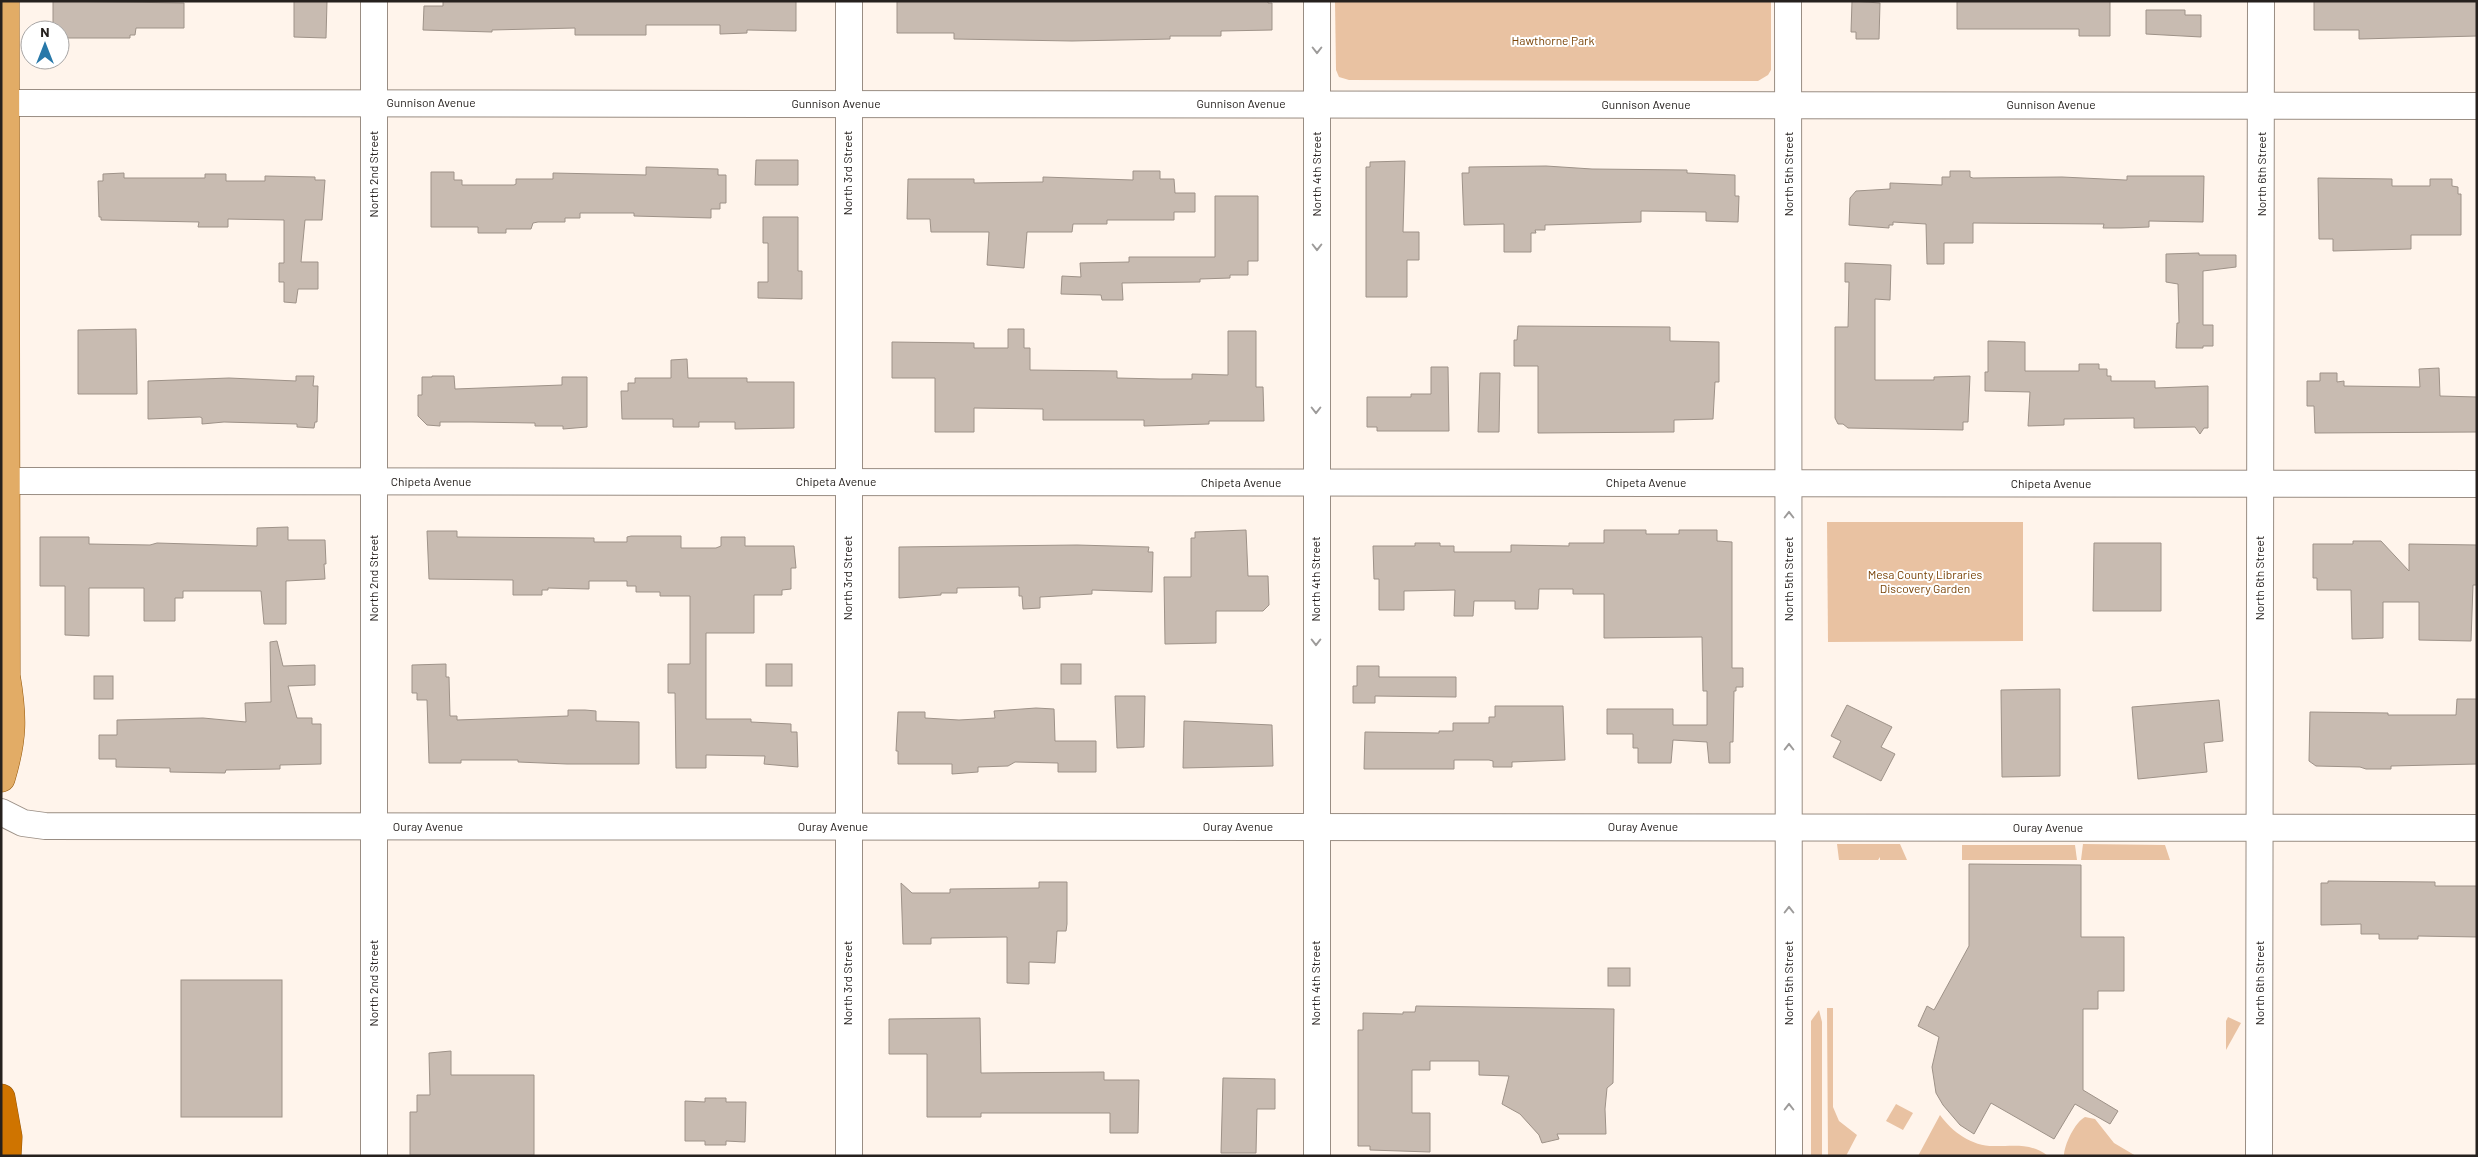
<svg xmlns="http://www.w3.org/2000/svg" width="2478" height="1157" viewBox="0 0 2478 1157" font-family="Barlow,sans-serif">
<rect width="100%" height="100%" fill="#fff4eb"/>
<g fill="#e9c2a2">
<path d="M 1335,1 L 1771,1 L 1771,70 L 1768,75 L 1758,81 L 1349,80 L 1339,77 L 1336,70 Z"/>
<path d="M 1827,522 L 2023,522 L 2023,641 L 1828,642 Z"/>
<path d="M 1837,844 L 1900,844 L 1907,860 L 1880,860 L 1880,857 L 1878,860 L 1839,860 Z"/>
<path d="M 2083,844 L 2165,845 L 2170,860 L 2081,860 Z"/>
<path d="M 1962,845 L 2075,845 L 2077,860 L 1962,860 Z"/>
<path d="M 1827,1008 L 1833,1008 L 1833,1107 L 1839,1121 L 1857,1135 L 1846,1156 L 1828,1156 Z"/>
<path d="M 1819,1010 L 1822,1022 L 1822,1156 L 1811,1156 L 1811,1021 Z"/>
<path d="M 2228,1017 L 2241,1023 L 2226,1050 L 2226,1021 Z"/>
<path d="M 1896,1104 L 1913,1113 L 1903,1130 L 1886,1121 Z"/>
<path d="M 1940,1115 C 1953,1133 1973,1147 1996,1146 C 2016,1146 2031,1143 2048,1156 L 1918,1156 Z"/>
<path d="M 2085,1117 L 2095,1119 L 2114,1143 L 2136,1156 L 2064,1156 C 2064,1145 2075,1122 2085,1117 Z"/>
</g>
<g fill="#c8bbb1" stroke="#9e9288">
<path d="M 53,1 L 184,3 L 184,28 L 136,28 L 135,35 L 130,35 L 130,38 L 60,38 L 60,30 L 53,30 Z"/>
<path d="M 294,1 L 327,1 L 326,38 L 294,37 Z"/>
<path d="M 443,1 L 796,1 L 796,31 L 747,30 L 747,33 L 720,34 L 720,25 L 646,25 L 646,35 L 575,35 L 575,28 L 492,30 L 492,32 L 423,30 L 424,6 L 443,6 Z"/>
<path d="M 897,1 L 1268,1 L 1268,3 L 1272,3 L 1272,30 L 1221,31 L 1221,36 L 1170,36 L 1170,39 L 1072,41 L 954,39 L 954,33 L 897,33 Z"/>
<path d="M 1852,1 L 1880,3 L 1879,39 L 1856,39 L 1856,32 L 1851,32 Z"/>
<path d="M 1957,1 L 2110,1 L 2110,36 L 2079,36 L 2079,29 L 1957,29 Z"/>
<path d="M 2314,1 L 2477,1 L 2477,36 L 2359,39 L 2359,30 L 2314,30 Z"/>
<path d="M 2146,10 L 2185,10 L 2185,15 L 2201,15 L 2201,37 L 2146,34 Z"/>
<path d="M 756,160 L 798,160 L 798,185 L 755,185 Z"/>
<path d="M 1405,161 L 1403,232 L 1419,232 L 1419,260 L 1407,260 L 1407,297 L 1366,297 L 1366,167 L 1370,167 L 1370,162 Z"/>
<path d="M 1546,166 L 1592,169 L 1687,170 L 1687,173 L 1735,175 L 1735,196 L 1739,196 L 1738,222 L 1706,221 L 1706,212 L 1641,211 L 1641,222 L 1545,225 L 1545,230 L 1535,230 L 1536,233 L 1531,233 L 1531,252 L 1504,252 L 1504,224 L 1464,225 L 1462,173 L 1469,173 L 1469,167 Z"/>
<path d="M 646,167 L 718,169 L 718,175 L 726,175 L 726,203 L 720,203 L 720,209 L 711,209 L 711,218 L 634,216 L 634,213 L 580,213 L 580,218 L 565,218 L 565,222 L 538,222 L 533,223 L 531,229 L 506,229 L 506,233 L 478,233 L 478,227 L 431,227 L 431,172 L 454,172 L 454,180 L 462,180 L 462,185 L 514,185 L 516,184 L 516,179 L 553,179 L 553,173 L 646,175 Z"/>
<path d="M 1133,171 L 1160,171 L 1160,179 L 1174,179 L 1175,193 L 1195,193 L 1195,212 L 1174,212 L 1174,220 L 1107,220 L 1107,224 L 1073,224 L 1072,232 L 1027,232 L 1024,268 L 987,265 L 989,232 L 931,232 L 930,219 L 907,219 L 908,179 L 974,179 L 974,183 L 1043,182 L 1043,177 L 1133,180 Z"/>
<path d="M 1950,171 L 1970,171 L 1970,177 L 1973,178 L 2062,177 L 2125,180 L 2127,180 L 2127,176 L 2204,176 L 2203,222 L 2149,221 L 2149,227 L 2121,228 L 2103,228 L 2104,224 L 1973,223 L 1973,243 L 1944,243 L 1944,264 L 1927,264 L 1926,224 L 1893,222 L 1893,225 L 1889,225 L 1889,228 L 1849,225 L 1850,198 L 1856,191 L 1890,189 L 1890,183 L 1942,185 L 1942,177 L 1950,177 Z"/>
<path d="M 124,173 L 124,178 L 205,178 L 205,174 L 226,174 L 226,181 L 265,181 L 265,176 L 315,177 L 315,180 L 325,180 L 322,220 L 305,220 L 301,262 L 318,262 L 318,289 L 298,289 L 296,303 L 284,302 L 284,282 L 279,282 L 279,263 L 284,263 L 284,220 L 228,219 L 228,227 L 198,227 L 199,222 L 101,220 L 101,217 L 99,217 L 98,181 L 103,181 L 103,174 Z"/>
<path d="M 2318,178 L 2392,179 L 2392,186 L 2430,186 L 2430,179 L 2452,179 L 2452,186 L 2458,187 L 2458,194 L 2461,194 L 2461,235 L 2411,235 L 2411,249 L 2333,251 L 2333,239 L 2319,239 Z"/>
<path d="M 1215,196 L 1258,196 L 1258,261 L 1248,261 L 1248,275 L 1230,275 L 1230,278 L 1200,279 L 1200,282 L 1122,283 L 1123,300 L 1102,300 L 1101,295 L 1061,294 L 1062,276 L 1081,277 L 1080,263 L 1129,262 L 1129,257 L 1215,257 Z"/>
<path d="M 763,217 L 798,217 L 798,271 L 802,271 L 802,299 L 758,298 L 758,282 L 768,282 L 768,243 L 763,243 Z"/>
<path d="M 2199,253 L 2199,255 L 2236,255 L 2236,267 L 2203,271 L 2203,325 L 2213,325 L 2213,346 L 2203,346 L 2203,348 L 2176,348 L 2177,323 L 2179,323 L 2178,284 L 2166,282 L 2166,254 Z"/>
<path d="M 1845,263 L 1891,265 L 1890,300 L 1875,299 L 1875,380 L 1934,380 L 1934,377 L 1970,376 L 1968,422 L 1963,422 L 1963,430 L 1848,428 L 1843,424 L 1838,424 L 1835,418 L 1835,327 L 1848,327 L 1849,282 L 1845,282 Z"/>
<path d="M 1518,326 L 1670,327 L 1670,341 L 1719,342 L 1719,382 L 1715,382 L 1713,419 L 1674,420 L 1674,432 L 1538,433 L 1538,366 L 1514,366 L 1514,340 L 1517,340 Z"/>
<path d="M 136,329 L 137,394 L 78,394 L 78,330 Z"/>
<path d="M 1008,329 L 1024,329 L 1024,348 L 1030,348 L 1030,370 L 1117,371 L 1117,378 L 1160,379 L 1192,379 L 1192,374 L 1228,375 L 1228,331 L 1256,331 L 1256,387 L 1263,387 L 1264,421 L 1209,421 L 1209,424 L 1144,426 L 1144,420 L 1043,420 L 1043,409 L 974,408 L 974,432 L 935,432 L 935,378 L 892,378 L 892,342 L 974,343 L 974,348 L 1008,348 Z"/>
<path d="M 1988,341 L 2025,342 L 2025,371 L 2079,371 L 2079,364 L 2099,364 L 2099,369 L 2107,369 L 2107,376 L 2111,376 L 2111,381 L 2155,381 L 2155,388 L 2208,386 L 2208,428 L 2204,428 L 2200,434 L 2195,427 L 2134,428 L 2134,418 L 2064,419 L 2064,425 L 2028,426 L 2030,392 L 1985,391 L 1985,372 L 1988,372 Z"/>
<path d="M 687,359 L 688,378 L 747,378 L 747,382 L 794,382 L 794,428 L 735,429 L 735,422 L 699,422 L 699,427 L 673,427 L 673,419 L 622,419 L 621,391 L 628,391 L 628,383 L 635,383 L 635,378 L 671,378 L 671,360 Z"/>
<path d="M 1431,367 L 1448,367 L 1449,431 L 1377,431 L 1377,427 L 1367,427 L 1367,397 L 1411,397 L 1411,394 L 1431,394 Z"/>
<path d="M 2439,368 L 2440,396 L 2477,397 L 2477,432 L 2315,433 L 2314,406 L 2307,406 L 2307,381 L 2320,381 L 2320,373 L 2337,373 L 2337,382 L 2344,381 L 2344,386 L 2420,387 L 2419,369 Z"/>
<path d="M 1480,373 L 1500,373 L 1499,432 L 1478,432 Z"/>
<path d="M 296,376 L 314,376 L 313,386 L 318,386 L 317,422 L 315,422 L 314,428 L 297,427 L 297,424 L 224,422 L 202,424 L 202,418 L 200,417 L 148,419 L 148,381 L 229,378 L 296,381 Z"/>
<path d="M 432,376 L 454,376 L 455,389 L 562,385 L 562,377 L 587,377 L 587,427 L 563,429 L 563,426 L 535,426 L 535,423 L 472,422 L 440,422 L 440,426 L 427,425 L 418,416 L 418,395 L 422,395 L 422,377 L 432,377 Z"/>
<path d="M 288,527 L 288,540 L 325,540 L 326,564 L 324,564 L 325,579 L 286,581 L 286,624 L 264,624 L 261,591 L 183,591 L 183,598 L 175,598 L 175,621 L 144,621 L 144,588 L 89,588 L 89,636 L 65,635 L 65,586 L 40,586 L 40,537 L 89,537 L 89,544 L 150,545 L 157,543 L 257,546 L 257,528 Z"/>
<path d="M 1246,530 L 1248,576 L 1268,576 L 1269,605 L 1263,611 L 1216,611 L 1216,643 L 1165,644 L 1164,577 L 1191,577 L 1191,538 L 1195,538 L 1195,532 Z"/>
<path d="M 1604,530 L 1646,530 L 1646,534 L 1679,534 L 1679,530 L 1717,530 L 1717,541 L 1732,542 L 1732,668 L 1743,668 L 1743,687 L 1736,687 L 1736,691 L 1734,691 L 1733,742 L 1730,742 L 1730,763 L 1709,763 L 1707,742 L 1673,740 L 1671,763 L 1638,763 L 1638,748 L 1633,748 L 1633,734 L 1607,734 L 1607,709 L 1673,709 L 1673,725 L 1707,725 L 1707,691 L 1703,691 L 1702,637 L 1604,638 L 1604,594 L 1573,594 L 1573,589 L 1539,589 L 1538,609 L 1515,609 L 1515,601 L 1474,601 L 1473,616 L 1454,616 L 1455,590 L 1404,591 L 1404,610 L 1379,610 L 1379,579 L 1374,579 L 1373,546 L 1415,546 L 1415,543 L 1440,543 L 1440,546 L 1454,546 L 1454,552 L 1511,552 L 1511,545 L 1569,546 L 1569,543 L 1604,543 Z"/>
<path d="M 427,531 L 457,531 L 457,537 L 594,538 L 594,542 L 627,542 L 627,537 L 631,536 L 681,536 L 681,548 L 716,548 L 721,546 L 721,537 L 745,537 L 745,546 L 794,546 L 796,568 L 791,568 L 791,589 L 782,590 L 782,595 L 754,595 L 754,633 L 706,633 L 706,719 L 751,719 L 751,722 L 791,724 L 791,732 L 797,732 L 798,767 L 764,764 L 765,756 L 706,755 L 706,768 L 676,768 L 675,693 L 668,693 L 668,664 L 690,664 L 690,596 L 660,596 L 660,592 L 636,592 L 636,586 L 627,586 L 627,581 L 589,581 L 589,589 L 548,588 L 548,590 L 542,590 L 542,595 L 513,595 L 513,580 L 429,579 Z"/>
<path d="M 2353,541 L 2381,541 L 2409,571 L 2409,544 L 2477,545 L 2477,585 L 2473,585 L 2471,641 L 2419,640 L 2419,602 L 2383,602 L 2383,638 L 2352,639 L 2351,590 L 2317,590 L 2317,578 L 2313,578 L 2313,544 L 2353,544 Z"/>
<path d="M 2094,543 L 2161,543 L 2161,611 L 2093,611 Z"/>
<path d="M 1077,545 L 1149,547 L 1148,552 L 1153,552 L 1152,592 L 1092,590 L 1092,594 L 1040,597 L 1040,608 L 1023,609 L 1022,596 L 1019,596 L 1019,587 L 957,588 L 957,593 L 941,593 L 941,595 L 899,598 L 899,547 Z"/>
<path d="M 277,641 L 283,666 L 315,665 L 315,685 L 288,686 L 297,718 L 312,718 L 312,724 L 321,724 L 321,764 L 280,765 L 280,769 L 226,770 L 225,773 L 170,772 L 170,768 L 116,767 L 116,759 L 99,759 L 99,735 L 117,735 L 117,720 L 203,718 L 246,722 L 245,703 L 271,702 L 270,642 Z"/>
<path d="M 446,664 L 446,677 L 449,677 L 450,716 L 457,716 L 457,720 L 568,716 L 568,710 L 585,710 L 596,711 L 596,721 L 639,722 L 639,764 L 567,764 L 518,762 L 518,760 L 461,760 L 461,763 L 429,763 L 427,700 L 417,700 L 417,693 L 412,693 L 412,665 Z"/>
<rect x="766" y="664" width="26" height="22"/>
<rect x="1061" y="664" width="20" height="20"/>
<path d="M 1357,666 L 1379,666 L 1379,677 L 1456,677 L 1456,697 L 1375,696 L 1375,703 L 1353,703 L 1353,686 L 1357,686 Z"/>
<rect x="94" y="676" width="19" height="23"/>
<path d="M 2060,689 L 2060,776 L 2002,777 L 2001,690 Z"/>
<path d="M 1115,696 L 1145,696 L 1144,747 L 1117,748 Z"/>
<path d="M 2457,699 L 2477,699 L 2477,764 L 2391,766 L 2391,769 L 2366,769 L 2360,767 L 2316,766 L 2309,761 L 2310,712 L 2388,713 L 2388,715 L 2456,715 Z"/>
<path d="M 2219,700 L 2223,741 L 2204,743 L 2207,772 L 2138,779 L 2132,707 Z"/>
<path d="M 1847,705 L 1892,727 L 1881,747 L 1895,754 L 1881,781 L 1833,757 L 1841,741 L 1831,736 Z"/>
<path d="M 1495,706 L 1563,706 L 1565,760 L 1512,762 L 1512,767 L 1493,767 L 1493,761 L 1489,760 L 1454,760 L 1454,769 L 1364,769 L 1365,732 L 1439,733 L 1439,731 L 1453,731 L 1453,723 L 1489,723 L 1489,717 L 1495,717 Z"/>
<path d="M 1036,708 L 1054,709 L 1055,741 L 1096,741 L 1096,772 L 1058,772 L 1058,763 L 1015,762 L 1008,766 L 978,767 L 978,772 L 952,774 L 952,764 L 898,764 L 898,751 L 896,751 L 898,712 L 925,712 L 925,718 L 959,720 L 995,718 L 994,711 Z"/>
<path d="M 1184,721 L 1272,725 L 1273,766 L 1183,768 Z"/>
<path d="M 1969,864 L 2081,865 L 2081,937 L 2124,937 L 2124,991 L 2098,991 L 2098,1009 L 2083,1009 L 2083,1090 L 2118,1111 L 2110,1124 L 2075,1104 L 2054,1139 L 1991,1103 L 1974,1134 L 1960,1125 L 1943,1105 L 1936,1093 L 1932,1067 L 1939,1037 L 1918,1026 L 1927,1006 L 1934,1010 L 1969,946 Z"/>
<path d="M 2328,881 L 2435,882 L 2435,886 L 2477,886 L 2477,937 L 2418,936 L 2418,939 L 2379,939 L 2379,934 L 2361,934 L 2361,924 L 2321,925 L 2321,883 L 2328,883 Z"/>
<path d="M 1039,882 L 1067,882 L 1067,924 L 1066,931 L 1057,931 L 1055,963 L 1029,962 L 1029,984 L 1007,983 L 1007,937 L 931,938 L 931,944 L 903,944 L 901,883 L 912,893 L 950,893 L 950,889 L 1039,888 Z"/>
<rect x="1608" y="968" width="22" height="18"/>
<rect x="181" y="980" width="101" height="137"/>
<path d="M 1416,1006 L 1614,1009 L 1613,1083 L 1607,1088 L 1605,1109 L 1606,1134 L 1557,1134 L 1559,1139 L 1542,1143 L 1539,1135 L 1520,1114 L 1502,1104 L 1509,1076 L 1479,1075 L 1479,1061 L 1430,1061 L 1430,1070 L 1412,1070 L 1412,1113 L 1430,1113 L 1430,1152 L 1370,1150 L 1370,1146 L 1358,1146 L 1358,1030 L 1363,1030 L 1363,1013 L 1403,1014 L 1403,1012 L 1415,1012 Z"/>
<path d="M 980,1018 L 981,1073 L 1104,1072 L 1104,1080 L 1139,1080 L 1138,1133 L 1110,1133 L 1110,1113 L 981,1113 L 981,1117 L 927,1117 L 927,1054 L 889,1054 L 889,1019 Z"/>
<path d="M 451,1051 L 451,1075 L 534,1075 L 534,1155 L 410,1155 L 410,1112 L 417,1112 L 417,1095 L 430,1095 L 429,1053 Z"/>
<path d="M 1223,1078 L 1275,1079 L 1275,1109 L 1257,1109 L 1256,1153 L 1221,1153 Z"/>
<path d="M 705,1098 L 726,1098 L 726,1102 L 746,1102 L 745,1142 L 726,1141 L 726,1145 L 705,1145 L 705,1141 L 685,1141 L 685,1101 L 705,1102 Z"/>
</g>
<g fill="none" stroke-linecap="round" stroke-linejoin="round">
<g stroke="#998d83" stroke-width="28">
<g id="minor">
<path d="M 374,1 L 374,1156"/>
<path d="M 849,1 L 849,1156"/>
<path d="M 1788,1 L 1789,1156"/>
<path d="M 6,103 L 2477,106"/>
<path d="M 5,481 L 2477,484"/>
<path d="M 1,812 L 23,823 L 45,826 L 2477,828"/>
<path d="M 1317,1156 L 1317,1"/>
<path d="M 2259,1156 L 2261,1"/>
</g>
</g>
<g stroke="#94570a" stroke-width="29">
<path id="major" d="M 1,778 C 13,738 13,717 6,676 L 5,1"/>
</g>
<g stroke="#94570a" stroke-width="29">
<path id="highway" d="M 1,1098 L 8,1137 L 7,1156"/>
</g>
<use href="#minor" stroke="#fff" stroke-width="26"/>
<use href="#major" stroke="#e2ac66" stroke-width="28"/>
<use href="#highway" stroke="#cf7400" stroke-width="28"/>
</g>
<defs><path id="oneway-chevron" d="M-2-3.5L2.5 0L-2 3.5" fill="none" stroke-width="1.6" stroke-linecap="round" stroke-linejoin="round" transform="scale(1.25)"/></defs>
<g stroke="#9d9b9a">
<use href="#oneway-chevron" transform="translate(1317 50) rotate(90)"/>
<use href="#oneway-chevron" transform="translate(1317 247) rotate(90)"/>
<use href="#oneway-chevron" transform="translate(1316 410) rotate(90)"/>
<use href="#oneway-chevron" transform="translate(1789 515) rotate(-90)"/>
<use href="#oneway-chevron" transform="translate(1316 642) rotate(90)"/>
<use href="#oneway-chevron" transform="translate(1789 747) rotate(-90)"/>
<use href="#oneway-chevron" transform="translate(1789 910) rotate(-90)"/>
<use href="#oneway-chevron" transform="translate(1789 1107) rotate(-90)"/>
</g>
<g text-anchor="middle" stroke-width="4" stroke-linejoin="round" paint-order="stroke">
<g font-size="12" fill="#7a4408" stroke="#fff">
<text x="1553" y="45">Hawthorne Park</text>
<text x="1925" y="579">Mesa County Libraries<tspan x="1925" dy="14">Discovery Garden</tspan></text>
</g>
<g font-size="12" fill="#26211e" stroke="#fff">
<text x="431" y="107">Gunnison Avenue</text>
<text x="836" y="108">Gunnison Avenue</text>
<text x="1241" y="108">Gunnison Avenue</text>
<text x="1646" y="109">Gunnison Avenue</text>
<text x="2051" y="109">Gunnison Avenue</text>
<text transform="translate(848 173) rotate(-90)" y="4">North 3rd Street</text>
<text transform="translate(374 174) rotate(-90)" y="4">North 2nd Street</text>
<text transform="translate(1317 174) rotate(-90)" y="4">North 4th Street</text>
<text transform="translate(1789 174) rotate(-90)" y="4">North 5th Street</text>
<text transform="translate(2262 174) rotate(-90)" y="4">North 6th Street</text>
<text x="431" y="486">Chipeta Avenue</text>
<text x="836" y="486">Chipeta Avenue</text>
<text x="1241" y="487">Chipeta Avenue</text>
<text x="1646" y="487">Chipeta Avenue</text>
<text x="2051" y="488">Chipeta Avenue</text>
<text transform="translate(374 578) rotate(-90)" y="4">North 2nd Street</text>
<text transform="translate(848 578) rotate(-90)" y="4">North 3rd Street</text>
<text transform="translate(2260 578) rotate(-90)" y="4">North 6th Street</text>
<text transform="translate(1316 579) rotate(-90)" y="4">North 4th Street</text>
<text transform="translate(1789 579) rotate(-90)" y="4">North 5th Street</text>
<text x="428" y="831">Ouray Avenue</text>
<text x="833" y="831">Ouray Avenue</text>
<text x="1238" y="831">Ouray Avenue</text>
<text x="1643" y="831">Ouray Avenue</text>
<text x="2048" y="832">Ouray Avenue</text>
<text transform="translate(374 983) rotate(-90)" y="4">North 2nd Street</text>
<text transform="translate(848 983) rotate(-90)" y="4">North 3rd Street</text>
<text transform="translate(1316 983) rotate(-90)" y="4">North 4th Street</text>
<text transform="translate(1789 983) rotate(-90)" y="4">North 5th Street</text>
<text transform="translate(2260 983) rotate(-90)" y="4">North 6th Street</text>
</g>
</g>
<rect width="2478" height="1157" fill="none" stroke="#26211e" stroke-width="5"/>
<g transform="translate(45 45)"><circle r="24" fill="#ffffff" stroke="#a8a6a5"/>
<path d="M0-4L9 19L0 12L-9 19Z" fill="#2778a9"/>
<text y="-8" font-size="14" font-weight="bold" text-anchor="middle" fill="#26211e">N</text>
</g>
</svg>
